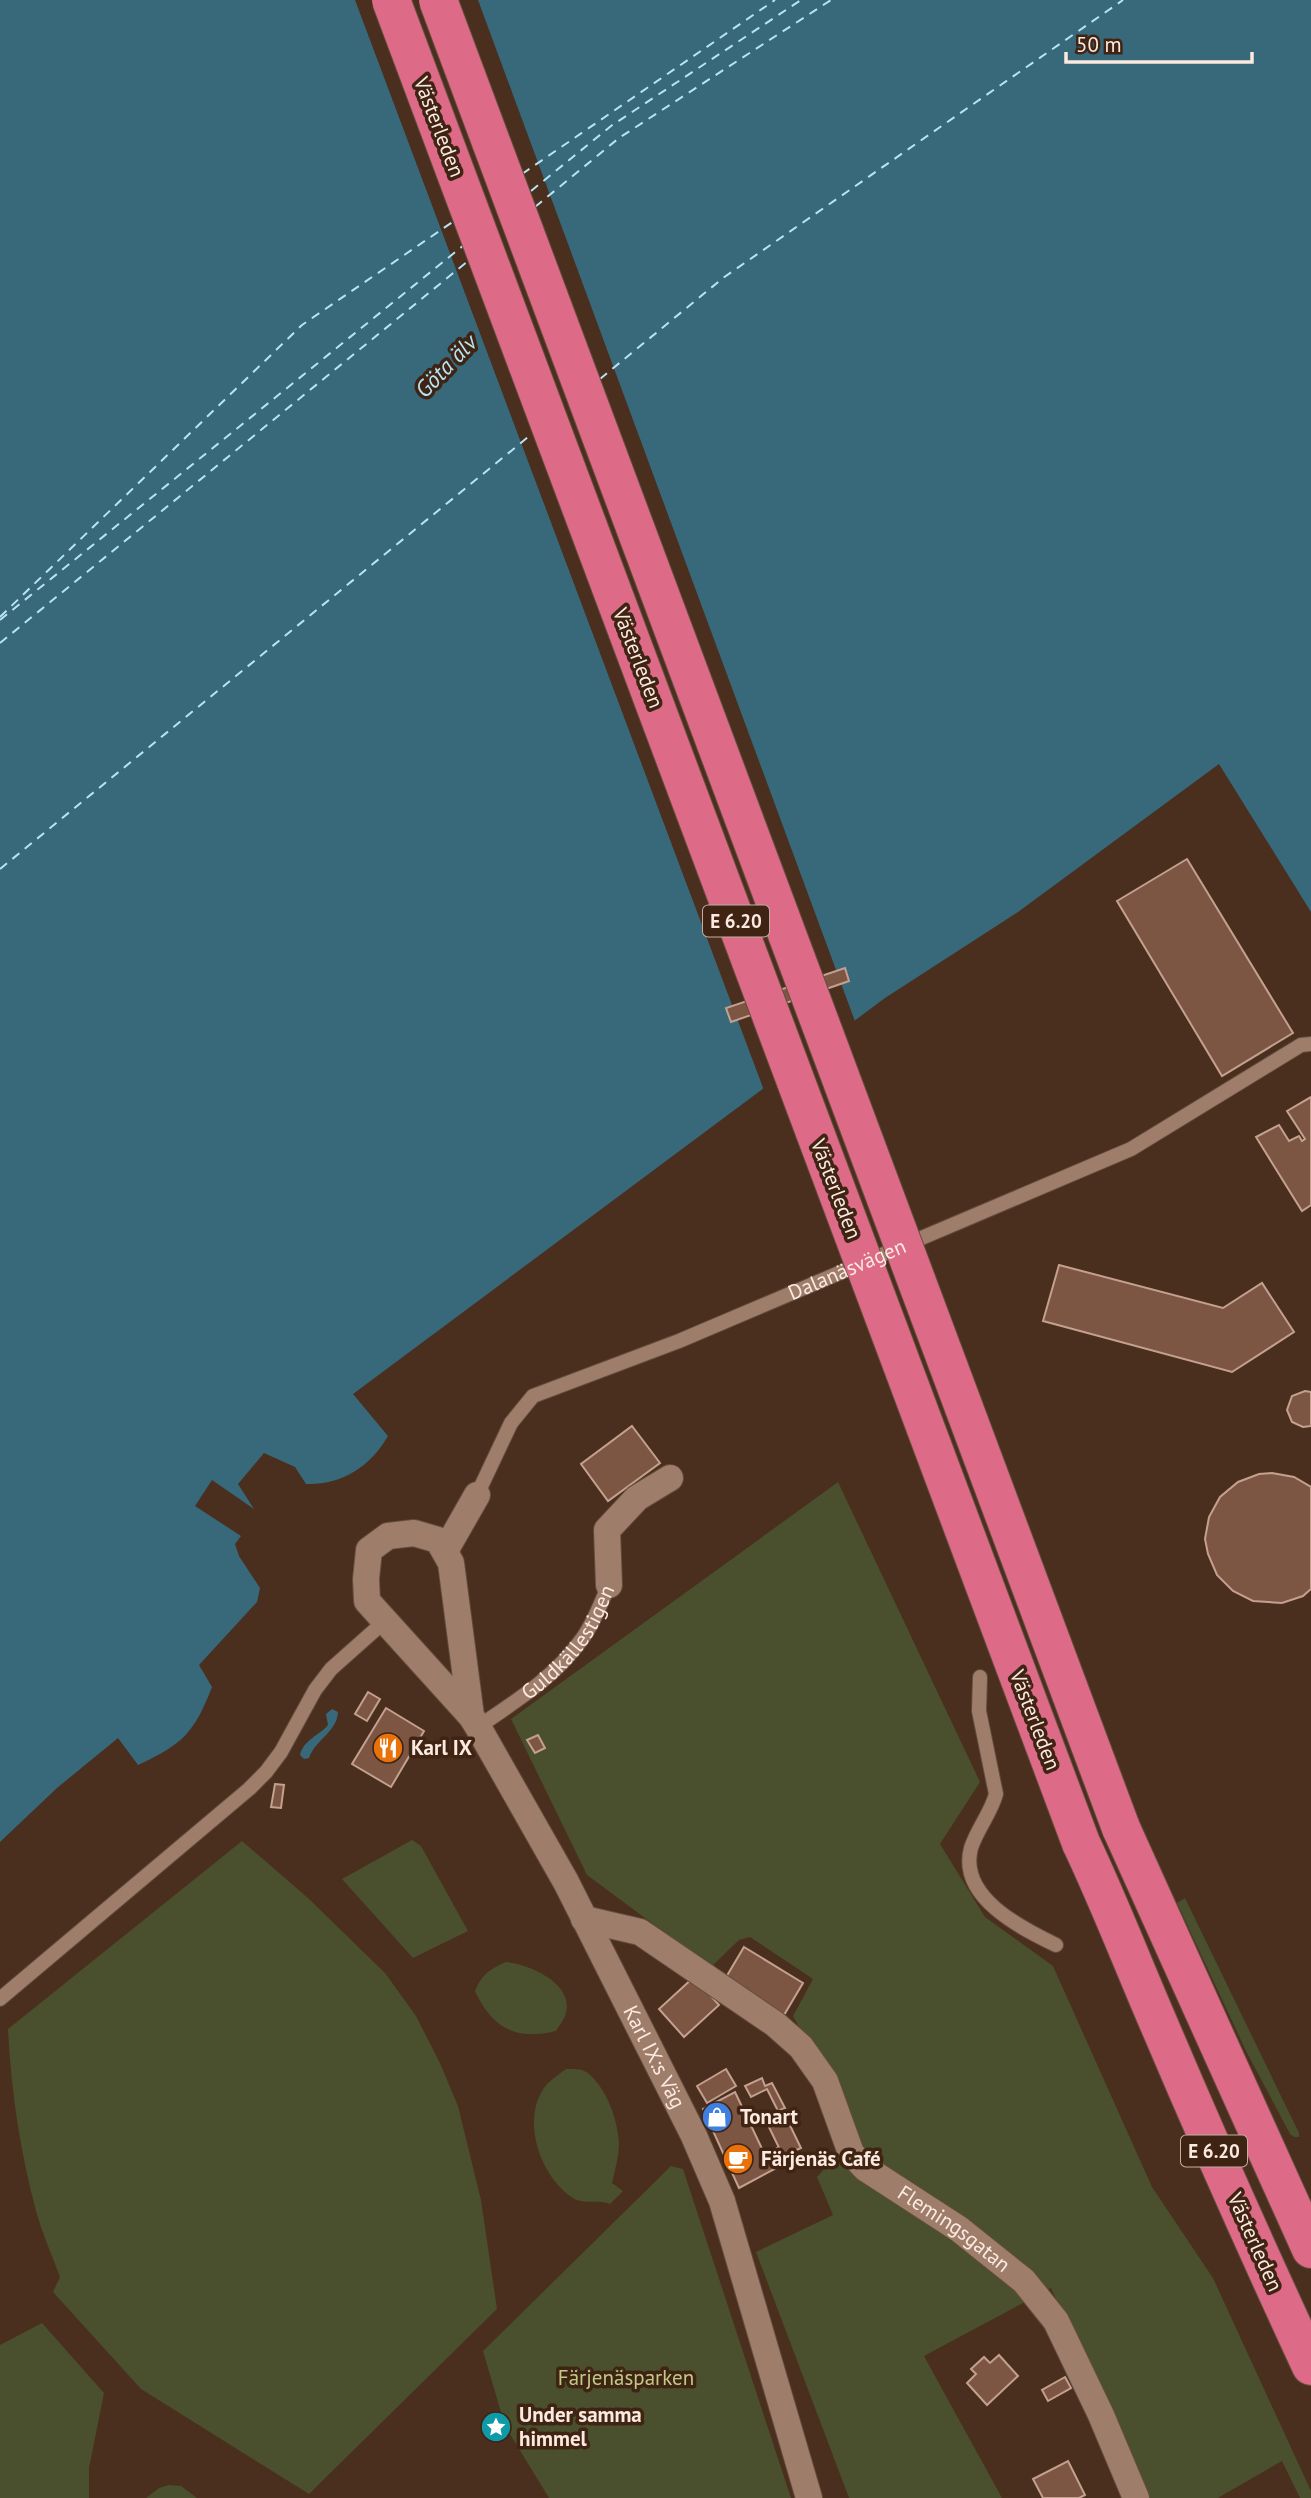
<svg xmlns="http://www.w3.org/2000/svg" width="1311" height="2498" viewBox="0 0 1311 2498" font-family="'PT Sans',sans-serif">
<rect width="100%" height="100%" fill="#4a2e1e"/>
<g fill="#4a4f2d">
<path d="M 838,1482 L 980,1782 L 940,1844 L 985,1917 L 1053,1966 L 1152,2187 L 1213,2278 L 1311,2491 L 1311,2498 L 1300,2498 L 1282,2461 L 1218,2498 L 1145,2498 L 1051,2288 L 924,2356 L 1002,2498 L 849,2498 L 756,2252 L 833,2215 L 817,2177 L 856,2133 L 793,2016 L 813,1979 L 750,1937 L 739,1940 L 711,1967 L 587,1875 L 511,1719 Z"/>
<path d="M 412,1840 L 421,1846 L 468,1931 L 413,1958 L 342,1879 Z"/>
<path d="M 242,1841 L 308,1898 L 385,1973 L 416,2016 L 440,2063 L 458,2106 L 481,2200 L 497,2309 L 309,2494 L 141,2389 L 53,2292 L 60,2277 C 52,2255 42,2233 36,2211 C 20,2151 11,2091 8,2029 Z"/>
<path d="M 1185,1898 L 1299,2133 L 1299,2137 L 1294,2137 L 1290,2134 L 1246,2051 L 1177,1903 Z"/>
<path d="M 506,1962 C 530,1964 577,1985 565,2016 C 563,2021 559,2026 556,2031 C 516,2041 492,2028 475,1991 C 482,1974 490,1969 506,1962 Z"/>
<path d="M 566,2069 C 573,2069 582,2068 588,2073 C 607,2089 618,2120 619,2144 C 619,2156 615,2170 612,2183 L 623,2191 L 610,2204 C 598,2199 584,2205 573,2198 C 542,2178 522,2125 542,2091 C 547,2082 558,2075 566,2069 Z"/>
<path d="M 671,2166 L 683,2169 L 791,2498 L 549,2498 L 505,2426 L 483,2351 Z"/>
<path d="M 42,2323 L 104,2393 L 89,2468 L 89,2498 L 0,2498 L 0,2345 Z"/>
<path d="M 169,2485 L 181,2486 L 197,2498 L 146,2498 L 159,2488 Z"/>
</g>
<g fill="#38697b">
<path d="M 0,0 L 1311,0 L 1311,912 L 1219,764 L 1018,912 L 885,998 L 353,1394 L 388,1436 C 370,1467 342,1485 306,1484 L 295,1467 L 264,1453 L 238,1484 L 254,1509 L 212,1480 L 195,1506 L 241,1536 L 235,1544 L 239,1556 L 260,1588 L 257,1602 L 199,1665 L 212,1687 C 194,1733 183,1744 138,1765 L 118,1738 L 57,1788 L 0,1842 Z"/>
<path d="M 332,1709 L 338,1712 C 337,1732 315,1740 309,1758 L 304,1759 L 300,1755 C 304,1739 319,1736 328,1725 L 326,1714 Z"/>
</g>
<path fill="#4a2e1e" d="M 355,0 L 478,0 L 856,1024 L 765,1093 Z"/>
<g fill="none" stroke-linecap="round" stroke-linejoin="round">
<g stroke="#b6e4f6" stroke-width="2" stroke-dasharray="9 7" stroke-linecap="butt">
<path d="M 522,174 L 775,0"/>
<path d="M 531,191 L 611,126 L 801,0"/>
<path d="M 535,207 L 619,138 L 831,0"/>
<path d="M 600,379 L 723,278 L 1123,0"/>
<path d="M 0,617 L 302,325 L 454,221"/>
<path d="M 0,620 L 464,245"/>
<path d="M 0,643 L 468,261"/>
<path d="M 0,869 L 533,433"/>
</g>
</g>
<g fill="#7d5643" stroke="#c3a08f" stroke-width="2">
<path d="M 1187,859 L 1293,1033 L 1222,1076 L 1117,901 Z"/>
<path d="M 845,968 L 849,981 L 731,1022 L 726,1008 Z"/>
<path d="M 1311,1097 L 1311,1205 L 1302,1211 L 1256,1137 L 1279,1125 L 1289,1141 L 1299,1136 L 1302,1141 L 1305,1139 L 1287,1111 Z"/>
<path d="M 1059,1265 L 1223,1308 L 1262,1283 L 1294,1332 L 1232,1372 L 1043,1321 Z"/>
<path d="M 1305,1391 L 1311,1392 L 1311,1426 L 1303,1427 L 1292,1422 L 1287,1410 L 1292,1396 Z"/>
<path d="M 632,1426 L 660,1463 L 608,1501 L 581,1464 Z"/>
<path d="M 1272,1473 L 1294,1477 L 1311,1487 L 1311,1589 L 1303,1596 L 1282,1603 L 1253,1601 L 1233,1591 L 1217,1575 L 1208,1554 L 1205,1539 L 1209,1517 L 1220,1497 L 1238,1482 L 1259,1474 Z"/>
<path d="M 368,1692 L 380,1699 L 367,1721 L 355,1714 Z"/>
<path d="M 386,1708 L 424,1731 L 391,1787 L 352,1764 Z"/>
<path d="M 538,1735 L 545,1748 L 535,1753 L 527,1740 Z"/>
<path d="M 275,1784 L 284,1785 L 281,1808 L 271,1807 Z"/>
<path d="M 744,1947 L 803,1983 L 784,2015 L 725,1979 Z"/>
<path d="M 694,1977 L 719,2005 L 684,2037 L 659,2009 Z"/>
<path d="M 726,2069 L 736,2086 L 707,2103 L 697,2086 Z"/>
<path d="M 762,2078 L 765,2086 L 772,2083 L 785,2108 L 778,2111 L 767,2089 L 751,2097 L 745,2086 Z"/>
<path d="M 735,2092 L 765,2155 L 777,2148 L 784,2164 L 739,2188 L 703,2109 Z"/>
<path d="M 783,2111 L 801,2148 L 783,2156 L 765,2119 Z"/>
<path d="M 999,2355 L 1018,2376 L 987,2405 L 967,2383 L 976,2374 L 971,2369 L 984,2357 L 990,2363 Z"/>
<path d="M 1065,2377 L 1071,2388 L 1048,2401 L 1042,2390 Z"/>
<path d="M 1068,2461 L 1085,2495 L 1079,2498 L 1043,2498 L 1033,2479 Z"/>
</g>
<g fill="none" stroke-linecap="round" stroke-linejoin="round">
<g stroke="#644d3e" stroke-width="16">
<g id="lane">
<path id="s1" d="M 477,1495 L 511,1423 L 533,1396 L 679,1341 L 1131,1149 L 1301,1045 L 1311,1044"/>
<path d="M 980,1677 L 979,1711 L 996,1794 C 991,1813 977,1829 971,1848 C 958,1897 1021,1928 1056,1945"/>
<path id="s2" d="M 478,1727 C 516,1701 555,1677 582,1639 C 594,1623 601,1602 609,1585"/>
<path d="M 0,1999 L 249,1789 L 266,1772 L 281,1752 L 315,1690 L 331,1669 L 385,1621"/>
</g>
</g>
<g stroke="#644d3e" stroke-width="28">
<g id="street">
<path d="M 445,1551 L 477,1495"/>
<path d="M 609,1585 L 607,1530 L 637,1498 L 670,1478"/>
<path id="s3" d="M 471,1716 L 451,1563 L 438,1540 L 414,1533 L 388,1536 L 369,1550 L 366,1579 L 367,1601 L 471,1716 L 478,1727 L 566,1882 L 694,2136 L 722,2201 L 809,2498"/>
<path id="s4" d="M 584,1919 L 640,1932 L 775,2024 L 801,2047 L 825,2081 L 851,2153 L 865,2168 L 959,2229 L 1024,2281 L 1056,2321 L 1101,2415 L 1136,2498"/>
</g>
</g>
<g stroke="#644d3e" stroke-width="40">
<g id="highway">
<path d="M 1121,1828 L 1311,2249"/>
<path d="M 1081,1843 C 1110,1904 1134,1967 1161,2029 C 1209,2142 1259,2254 1311,2366"/>
</g>
</g>
<use href="#lane" stroke="#9e7d6b" stroke-width="14"/>
<use href="#street" stroke="#9e7d6b" stroke-width="26"/>
<use href="#highway" stroke="#dd6a87" stroke-width="38"/>
<g stroke="#644d3e" stroke-width="40" stroke-linecap="butt">
<g id="highway-bridge">
<path d="M 391,0 L 1081,1843"/>
<path d="M 438,0 L 1121,1828"/>
</g>
</g>
<use href="#highway-bridge" stroke="#dd6a87" stroke-width="38"/>
</g>
<defs>
<g id="restaurant-disc" transform="scale(1.575)"><circle r="9.5" fill="#e8710a" stroke="#3f2414"/><path d="M-5-6h1v4h1v-4h1v4h1v-4h1v5L-1.5 .5V6h-2V.5L-5-1ZM5-6V6H3V1.5H1.5Q1.5-4 5-6Z" fill="#fff"/></g>
<g id="shop-disc" transform="scale(1.575)"><circle r="9.5" fill="#3f7fe0" stroke="#3f2414"/><path d="M-5-2.5h2.3a2.7 3.5 0 0 1 5.4 0H5L5.5 6h-11ZM-1.5-2.5h3a1.5 2.3 0 0 0-3 0Z" fill="#fff"/></g>
<g id="cafe-disc" transform="scale(1.575)"><circle r="9.5" fill="#e8710a" stroke="#3f2414"/><path d="M-5.5-4.5H6V0H3Q3 3.5 0 3.5H-2.5Q-5.5 3.5-5.5 0ZM3-3.2v2h1.7v-2ZM-6 4.5H4V6H-6Z" fill="#fff"/></g>
<g id="sight-disc" transform="scale(1.575)"><circle r="9.5" fill="#0f9aa8" stroke="#3f2414"/><path d="M0-6L1.8-2.2L6-1.7L2.9 1.2L3.7 5.4L0 3.3L-3.7 5.4L-2.9 1.2L-6-1.7L-1.8-2.2Z" fill="#fff"/></g>
</defs>
<g fill-rule="evenodd">
<use href="#restaurant-disc" x="388" y="1748"/>
<use href="#shop-disc" x="717" y="2117"/>
<use href="#cafe-disc" x="738" y="2159"/>
<use href="#sight-disc" x="496" y="2427"/>
</g>
<g text-anchor="middle" stroke-width="7" stroke-linejoin="round" paint-order="stroke">
<g fill="#3f2414" stroke="#c3aea2" stroke-width="2">
<rect x="703" y="905.5" width="66" height="31" rx="5"/>
<rect x="1181" y="2135.5" width="66" height="31" rx="5"/>
</g>
<g font-size="19" font-weight="bold" fill="#fce9df">
<text x="736" y="928">E 6.20</text>
<text x="1214" y="2158">E 6.20</text>
</g>
<g font-size="21" fill="#fce9df" stroke="#3f2414">
<text transform="translate(439 127) rotate(69)" y="7">Västerleden</text>
<text transform="translate(638 658) rotate(69)" y="7">Västerleden</text>
<text transform="translate(836 1189) rotate(69)" y="7">Västerleden</text>
<text dy="7" stroke="none"><textPath href="#s1" startOffset="453">Dalanäsvägen</textPath></text>
<text dy="7" stroke="none"><textPath href="#s2" startOffset="126">Guldkällestigen</textPath></text>
<text transform="translate(1035 1720) rotate(69)" y="7">Västerleden</text>
<text dy="7" stroke="none"><textPath href="#s3" startOffset="849">Karl IX:s Väg</textPath></text>
<text dy="7" stroke="none"><textPath href="#s4" startOffset="502">Flemingsgatan</textPath></text>
<text transform="translate(1255 2242) rotate(66)" y="7">Västerleden</text>
</g>
<g font-size="21" font-weight="bold" fill="#fce9df" stroke="#3f2414" text-anchor="start">
<text x="411" y="1755">Karl IX</text>
<text x="740" y="2124">Tonart</text>
<text x="761" y="2166">Färjenäs Café</text>
<text x="519" y="2422">Under samma<tspan x="519" dy="24">himmel</tspan></text>
</g>
<g font-size="21" fill="#c0ca86" stroke="#3f2414">
<text x="626" y="2385">Färjenäsparken</text>
</g>
<g font-size="23" font-style="italic" fill="#b6e4f6" stroke="#3f2414">
<text transform="translate(446 366) rotate(-46)" y="8">Göta älv</text>
</g>
</g>
<path d="M1066 52v10h186v-10" fill="none" stroke="#fce9df" stroke-width="3.5"/>
<text x="1076" y="52" font-size="21" fill="#fce9df" stroke="#3f2414" stroke-width="5" paint-order="stroke">50 m</text>
</svg>
